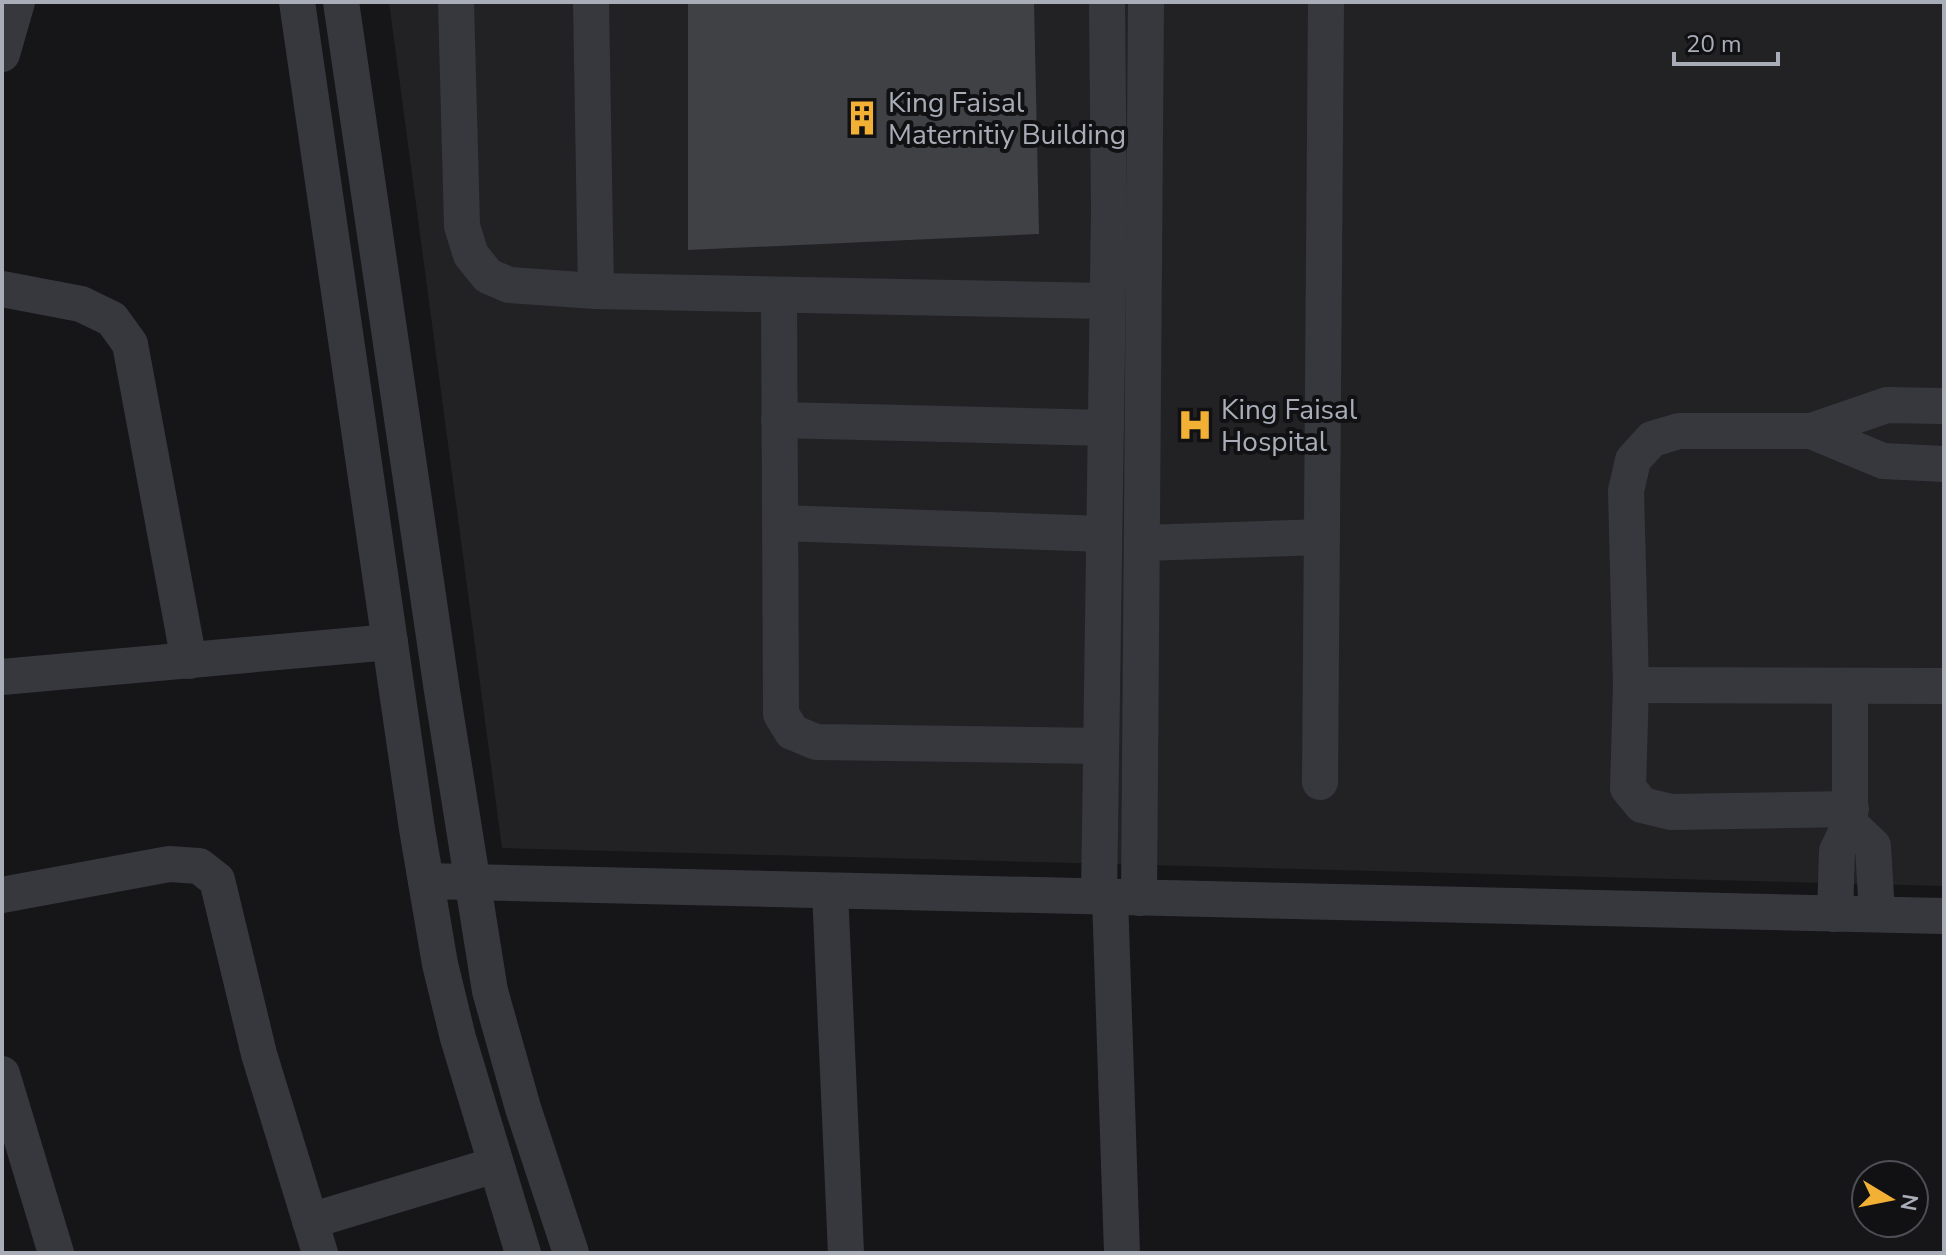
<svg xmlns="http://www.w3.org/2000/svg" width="1946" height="1255" viewBox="0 0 1946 1255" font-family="'Nunito Sans',sans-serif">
<rect width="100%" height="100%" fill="#161618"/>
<path fill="#222225" d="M 389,2 L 1944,2 L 1944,886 L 502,848 Z"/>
<path fill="#404145" d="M 688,2 L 1034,2 L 1039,234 L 688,250 Z"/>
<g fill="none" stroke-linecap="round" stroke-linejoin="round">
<g stroke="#37383d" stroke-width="36">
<path d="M 297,2 L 417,829 L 440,964 L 458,1038 L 523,1253"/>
<path d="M 341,2 L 442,691 L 490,991 L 523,1108 L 571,1253"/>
<path d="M 456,2 L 462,226 L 471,255 L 488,276 L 509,285 L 596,291 L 1107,301"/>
<path d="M 591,2 L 596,291"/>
<path d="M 2,54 L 17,2"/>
<path d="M 2,289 L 81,304 L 112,319 L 130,344 L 189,661"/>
<path d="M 779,295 L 781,714 L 792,732 L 816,742 L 1101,746"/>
<path d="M 779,420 L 1106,428"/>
<path d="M 1811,431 L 1883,461 L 1944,464"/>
<path d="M 780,523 L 1104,534"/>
<path d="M 1143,543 L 1322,537"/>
<path d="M 2,677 L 390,642"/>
<path d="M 1631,685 L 1944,686"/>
<path d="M 1320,782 L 1326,2"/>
<path d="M 1851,809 L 1671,812 L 1642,805 L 1628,788 L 1631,685 L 1626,491 L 1633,460 L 1652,439 L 1679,431 L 1811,431 L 1887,405 L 1944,406"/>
<path d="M 1850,824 L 1873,846 L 1877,914"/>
<path d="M 426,881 L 1944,916"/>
<path d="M 830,891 L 846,1253"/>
<path d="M 2,895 L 169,864 L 199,866 L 217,880 L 259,1054 L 320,1253"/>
<path d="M 1099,897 L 1109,212 L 1107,2"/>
<path d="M 1110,897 L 1122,1253"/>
<path d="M 1139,898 L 1146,2"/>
<path d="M 1835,914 L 1837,851 L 1850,824 L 1850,687"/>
<path d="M 2,1074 L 56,1253"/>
<path d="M 310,1221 L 495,1165"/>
</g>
</g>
<defs>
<g id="building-bare" transform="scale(2.76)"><path d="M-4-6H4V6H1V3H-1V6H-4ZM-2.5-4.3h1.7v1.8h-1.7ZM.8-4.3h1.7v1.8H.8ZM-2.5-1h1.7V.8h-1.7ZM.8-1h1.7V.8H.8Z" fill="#f2b134" stroke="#111113" stroke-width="2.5" paint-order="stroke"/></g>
<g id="hospital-bare" transform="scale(2.76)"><path d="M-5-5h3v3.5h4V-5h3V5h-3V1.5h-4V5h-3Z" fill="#f2b134" stroke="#111113" stroke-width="2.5" paint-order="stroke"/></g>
</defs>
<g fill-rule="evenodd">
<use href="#building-bare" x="862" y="118"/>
<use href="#hospital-bare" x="1195" y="425"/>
</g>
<g text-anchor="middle" stroke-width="8" stroke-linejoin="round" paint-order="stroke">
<g font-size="28" fill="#a8adb8" stroke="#111113" text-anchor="start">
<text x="888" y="112">King Faisal<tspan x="888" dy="32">Maternitiy Building</tspan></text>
<text x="1221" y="419">King Faisal<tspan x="1221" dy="32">Hospital</tspan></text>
</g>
</g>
<rect width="1946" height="1255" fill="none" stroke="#a8adb8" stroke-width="8"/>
<g transform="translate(1890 1199) rotate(100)"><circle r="38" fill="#111113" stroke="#4d4f55" stroke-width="2"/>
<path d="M0-6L14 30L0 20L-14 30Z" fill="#f2b134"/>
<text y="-12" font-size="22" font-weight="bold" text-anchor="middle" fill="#a8adb8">N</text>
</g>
<path d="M1674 52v12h104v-12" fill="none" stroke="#a8adb8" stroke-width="4"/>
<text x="1686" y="52" font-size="24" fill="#a8adb8" stroke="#111113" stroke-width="6" paint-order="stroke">20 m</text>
</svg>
